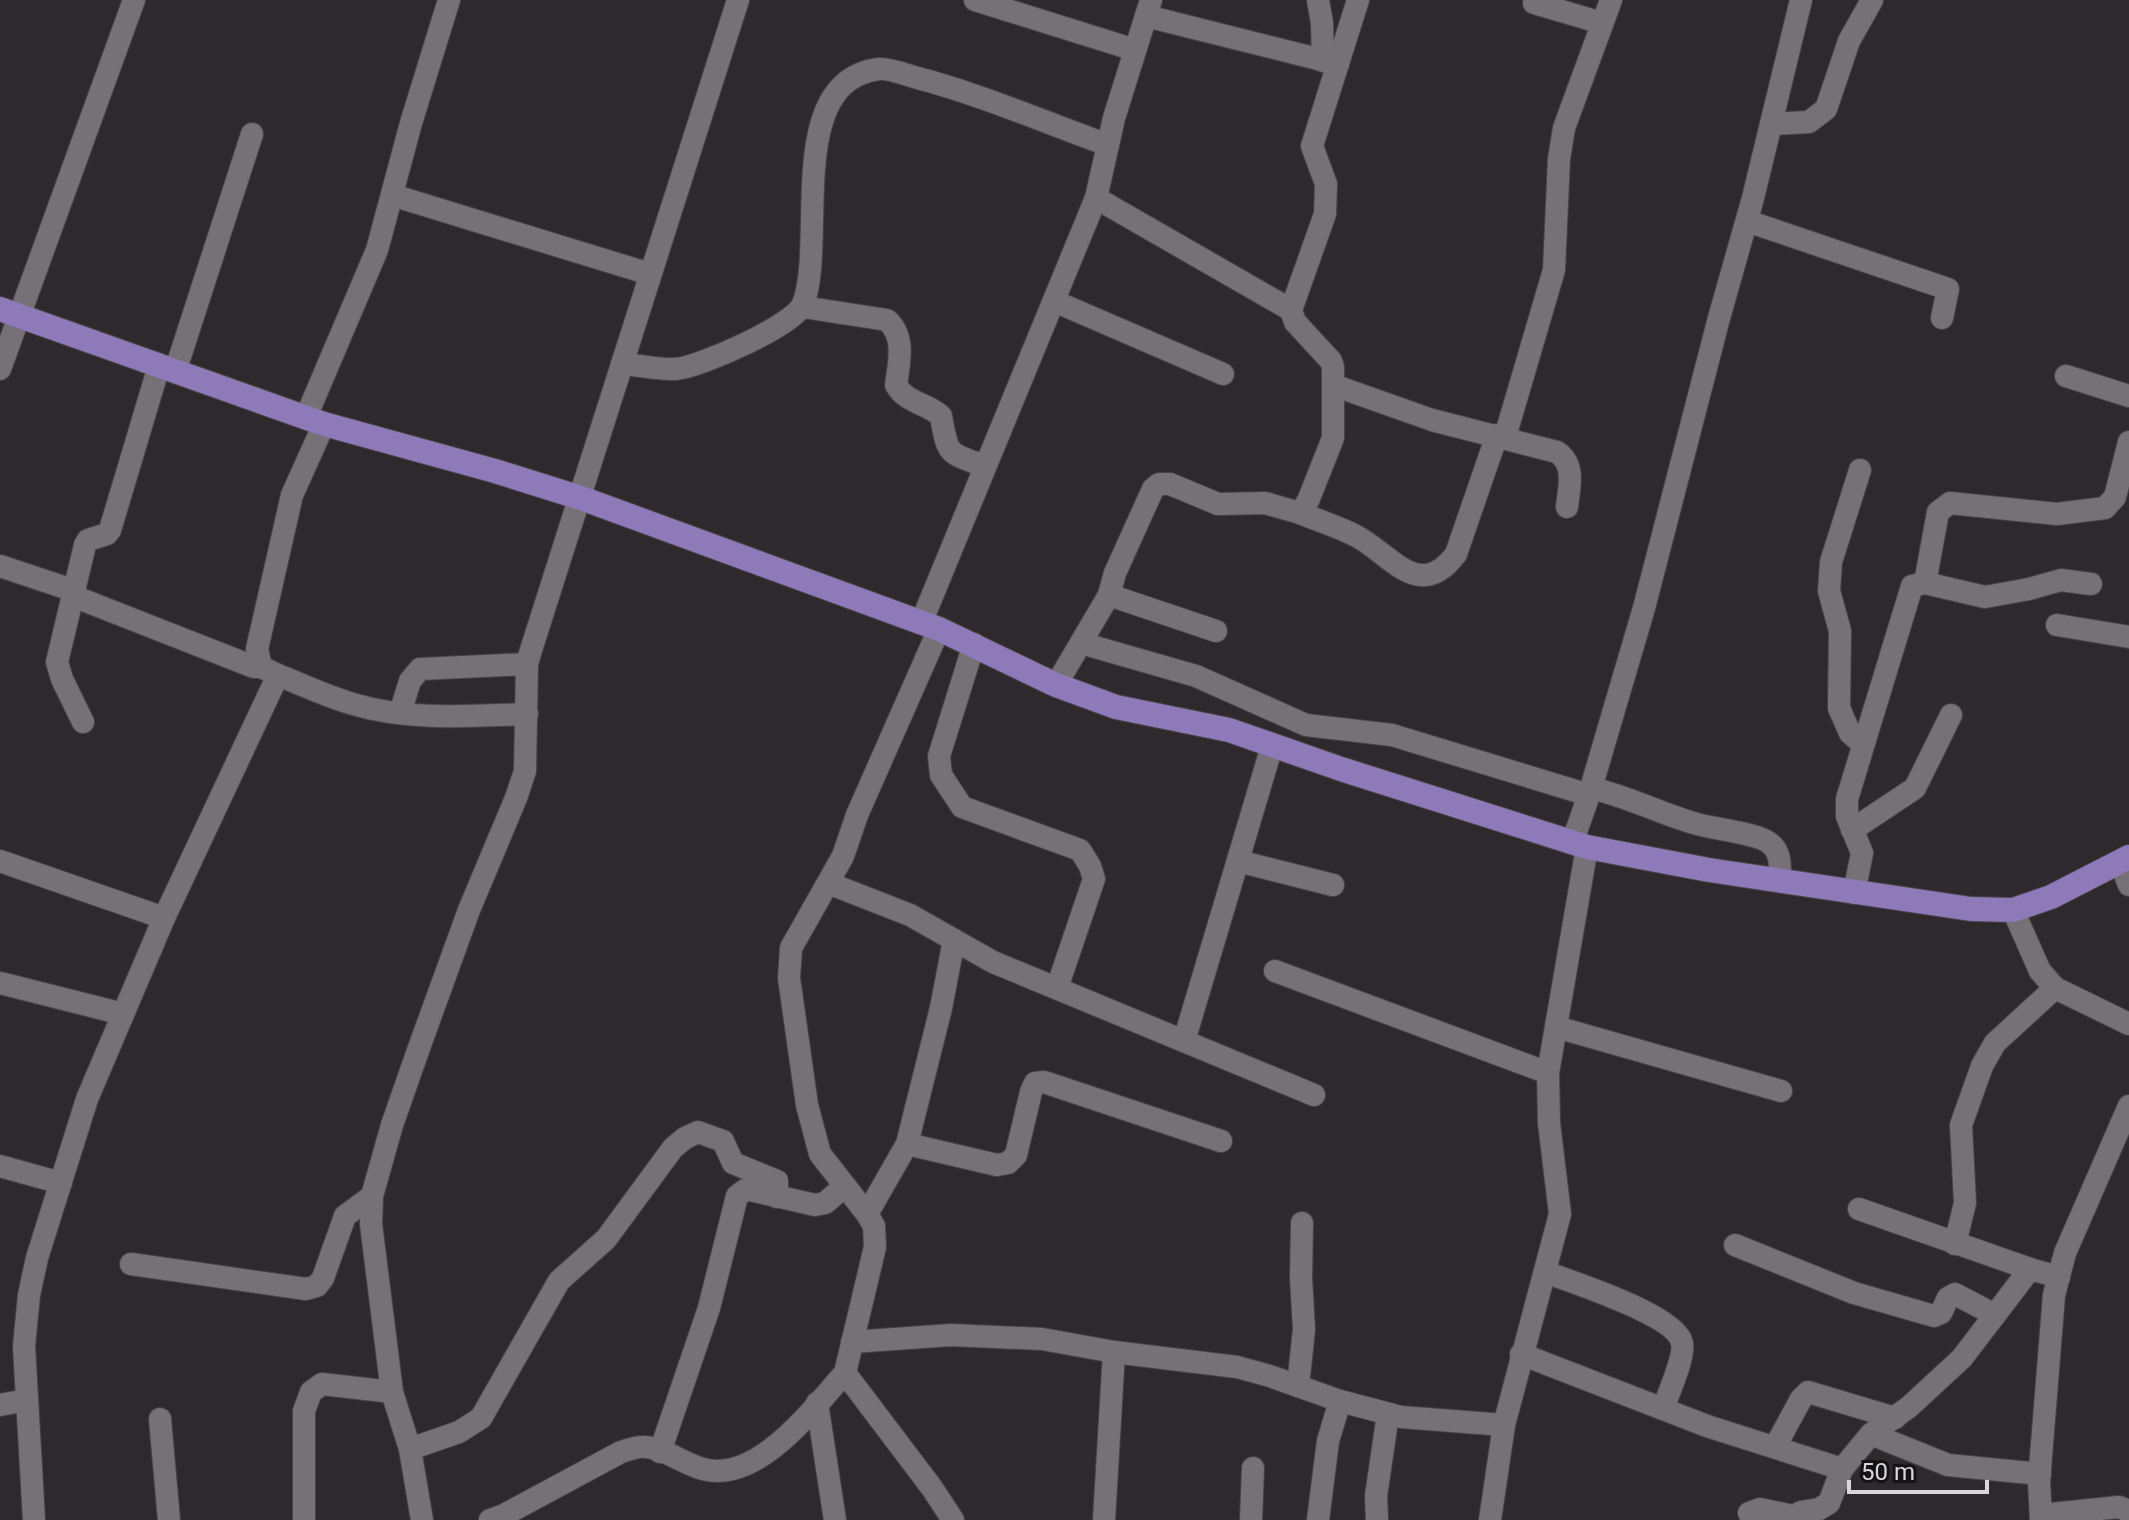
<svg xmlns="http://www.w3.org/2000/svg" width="2129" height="1520" viewBox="0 0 2129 1520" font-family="Roboto,sans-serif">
<rect width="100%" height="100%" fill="#2d292d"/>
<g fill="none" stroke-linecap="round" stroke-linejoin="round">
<g stroke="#484549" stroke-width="24">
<g id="minor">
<path d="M 975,0 L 1135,50"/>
<path d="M 1318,0 L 1322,23 L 1323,61"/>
<path d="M 1534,3 L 1602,23"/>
<path d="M 1146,16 L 1338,64"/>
<path d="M 1771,124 L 1809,122 L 1826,109 L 1849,41 L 1872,0"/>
<path d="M 392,195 L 650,274"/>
<path d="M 1096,198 L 1291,310"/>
<path d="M 1747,221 L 1948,289 L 1942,318"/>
<path d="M 1054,301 L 1223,374"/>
<path d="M 803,307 L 887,320 C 906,337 899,363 896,385 C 906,403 927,403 941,416 C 948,456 947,452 984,466"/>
<path d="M 622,364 C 639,365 659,370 676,369 C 700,367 795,325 803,304 C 827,243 783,81 879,69 C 889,68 904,74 914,77 C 980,94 1044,122 1108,145"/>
<path d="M 0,369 L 134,0"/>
<path d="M 175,372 L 252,134"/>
<path d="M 2066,376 L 2129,396"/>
<path d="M 1333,385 L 1432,420 L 1557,452 C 1576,465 1569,487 1567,507"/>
<path d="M 306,417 L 377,250 L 411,123 L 449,0"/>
<path d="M 1505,437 L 1554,270 L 1559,159 L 1564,128 L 1611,0"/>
<path d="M 1860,470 L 1831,562 L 1829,591 L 1840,631 L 1839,708 L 1850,733 L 1863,744"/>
<path d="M 1300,513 C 1319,521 1340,527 1358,537 C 1392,556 1420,602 1456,554 L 1497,435"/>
<path d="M 0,566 L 75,591"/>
<path d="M 1925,583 L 1938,512 L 1950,503 L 2057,514 L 2105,508 L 2115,497 L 2129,442"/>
<path d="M 1109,595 L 1216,631"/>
<path d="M 73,596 L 254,667 L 261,667"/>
<path d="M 921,623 L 1096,198 L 1114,118 L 1151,0"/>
<path d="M 2057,625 L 2129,637"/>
<path d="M 939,629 L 857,815 L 843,856 L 791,948 L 789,978 L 807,1105 L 820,1154 L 867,1214 L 874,1226 L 875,1247 L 845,1373 L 932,1488 L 953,1520"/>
<path d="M 1081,643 L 1196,676 L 1306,725 L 1392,735 L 1589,795"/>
<path d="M 974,644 L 939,756 L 941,775 L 962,807 L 1080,850 L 1090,866 L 1094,879 L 1057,988"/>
<path d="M 278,675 C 303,685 328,697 353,704 C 409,721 470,716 527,714"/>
<path d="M 1056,685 L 1109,595 L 1115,573 L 1153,489 L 1159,484 L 1170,484 L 1218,504 L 1265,503 L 1300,513 L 1308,501 L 1333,438 L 1333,367 L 1331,361 L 1295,322 L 1291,310 L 1325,214 L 1326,184 L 1312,146 L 1358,0"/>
<path d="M 400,713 L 410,681 L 420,669 L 527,664"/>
<path d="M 83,722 L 62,679 L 57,662 L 85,545 L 88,540 L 107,534 L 110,530 L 159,366"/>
<path d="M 1591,788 C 1627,796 1661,814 1697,824 C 1714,829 1756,833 1768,842 C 1782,851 1780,867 1780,881"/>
<path d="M 1852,830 L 1915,788 L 1951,715"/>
<path d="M 1572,843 L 1589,795 L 1644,608 L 1719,318 L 1753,198 L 1801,0"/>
<path d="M 0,861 L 164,918"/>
<path d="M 1238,861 L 1333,885"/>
<path d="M 2120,862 L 2129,885"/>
<path d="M 828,883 L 910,915 L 993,962 L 1314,1095"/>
<path d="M 1854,893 L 1862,853 L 1847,816 L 1847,799 L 1912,586 L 1925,583 L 1985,597 L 2029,589 L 2061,580 L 2091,584"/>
<path d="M 2013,910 L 2040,971 L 2055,988 L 2129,1024"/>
<path d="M 1275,971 L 1548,1073"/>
<path d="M 0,983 L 123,1014"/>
<path d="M 1556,1027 L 1781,1091"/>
<path d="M 1184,1041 L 1272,746"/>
<path d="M 907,1144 L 997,1165 L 1008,1163 L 1016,1155 L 1031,1092 L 1035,1083 L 1044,1082 L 1221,1141"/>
<path d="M 0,1166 L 61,1183"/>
<path d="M 1859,1209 L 2030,1269"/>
<path d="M 867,1214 L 907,1144 L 941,1008 L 954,940"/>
<path d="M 1955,1244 L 1965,1203 L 1961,1125 L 1982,1066 L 1995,1043 L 2055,988"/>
<path d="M 1735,1245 L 1854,1293 L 1934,1316 L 1941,1313 L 1948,1298 L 1955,1294 L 1995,1315"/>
<path d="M 131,1264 L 306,1289 L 317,1286 L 323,1278 L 345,1216 L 372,1196"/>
<path d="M 1545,1272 C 1572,1282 1676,1315 1682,1343 C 1685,1357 1668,1394 1663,1409"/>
<path d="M 852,1342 L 951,1335 L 1042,1339 L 1114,1352 L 1237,1367 L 1270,1376 L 1340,1401 L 1401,1417 L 1504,1425"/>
<path d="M 1521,1354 L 1707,1426 L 1842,1469"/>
<path d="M 1298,1386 L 1304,1329 L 1301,1278 L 1302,1223"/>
<path d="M 817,1403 L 835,1520"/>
<path d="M 0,1405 L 27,1400"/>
<path d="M 160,1419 L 169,1520"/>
<path d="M 1871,1434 L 1948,1465 L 2040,1474"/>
<path d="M 1775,1447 L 1801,1399 L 1808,1392 L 1895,1418"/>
<path d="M 410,1449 L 459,1432 L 481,1418 L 559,1281 L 606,1239 L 673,1148 L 685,1138 L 698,1132 L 723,1141 L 733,1163 L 777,1181 L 777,1197"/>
<path d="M 660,1452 L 709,1308 L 737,1196 L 745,1190 L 750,1190 L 815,1205 L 825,1203 L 845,1186"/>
<path d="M 1749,1513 L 1760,1509 L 1793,1516"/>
<path d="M 2041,1515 L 2119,1507 L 2129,1511"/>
<path d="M 34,1520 L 24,1346 L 29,1295 L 37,1258 L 87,1099 L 164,918 L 278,675 L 261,667 L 257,649 L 292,495 L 324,424"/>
<path d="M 304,1520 L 304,1411 L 311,1392 L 322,1384 L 392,1392"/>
<path d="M 422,1520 L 410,1449 L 392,1392 L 371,1224 L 372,1196 L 392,1125 L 420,1045 L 469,910 L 516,798 L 525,771 L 527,664 L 531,650 L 738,0"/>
<path d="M 490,1520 L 504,1515 L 621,1452 C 628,1450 637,1446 645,1447 C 664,1448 684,1464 703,1469 C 758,1484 813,1408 845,1373"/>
<path d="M 1104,1520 L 1114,1352"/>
<path d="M 1251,1520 L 1253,1468"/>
<path d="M 1318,1520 L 1328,1441 L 1340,1401"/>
<path d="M 1377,1520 L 1376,1496 L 1388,1414"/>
<path d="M 1490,1520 L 1504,1425 L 1560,1214 L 1549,1123 L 1548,1073 L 1587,847"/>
<path d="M 1790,1520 L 1801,1512 L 1819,1509 L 1829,1503 L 1842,1469 L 1871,1434 L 1909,1407 L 1962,1358 L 2030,1269 L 2059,1277"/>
<path d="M 2041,1520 L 2039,1481 L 2054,1295 L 2065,1253 L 2129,1106"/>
</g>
</g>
<g stroke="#484549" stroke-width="26">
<path id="major" d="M 0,309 L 324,424 L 495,471 L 581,498 L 939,629 L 1056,685 L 1116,707 L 1229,730 L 1341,769 L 1587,847 L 1709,870 L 1971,909 L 2013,910 L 2051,897 L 2129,857"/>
</g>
<use href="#minor" stroke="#767176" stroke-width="22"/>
<use href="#major" stroke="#8f7ab9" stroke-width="24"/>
</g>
<path d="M1849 1480v12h138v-12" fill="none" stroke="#dad7da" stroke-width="4"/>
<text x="1861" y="1480" font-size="24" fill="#dad7da" stroke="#141214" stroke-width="6" paint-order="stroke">50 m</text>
</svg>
